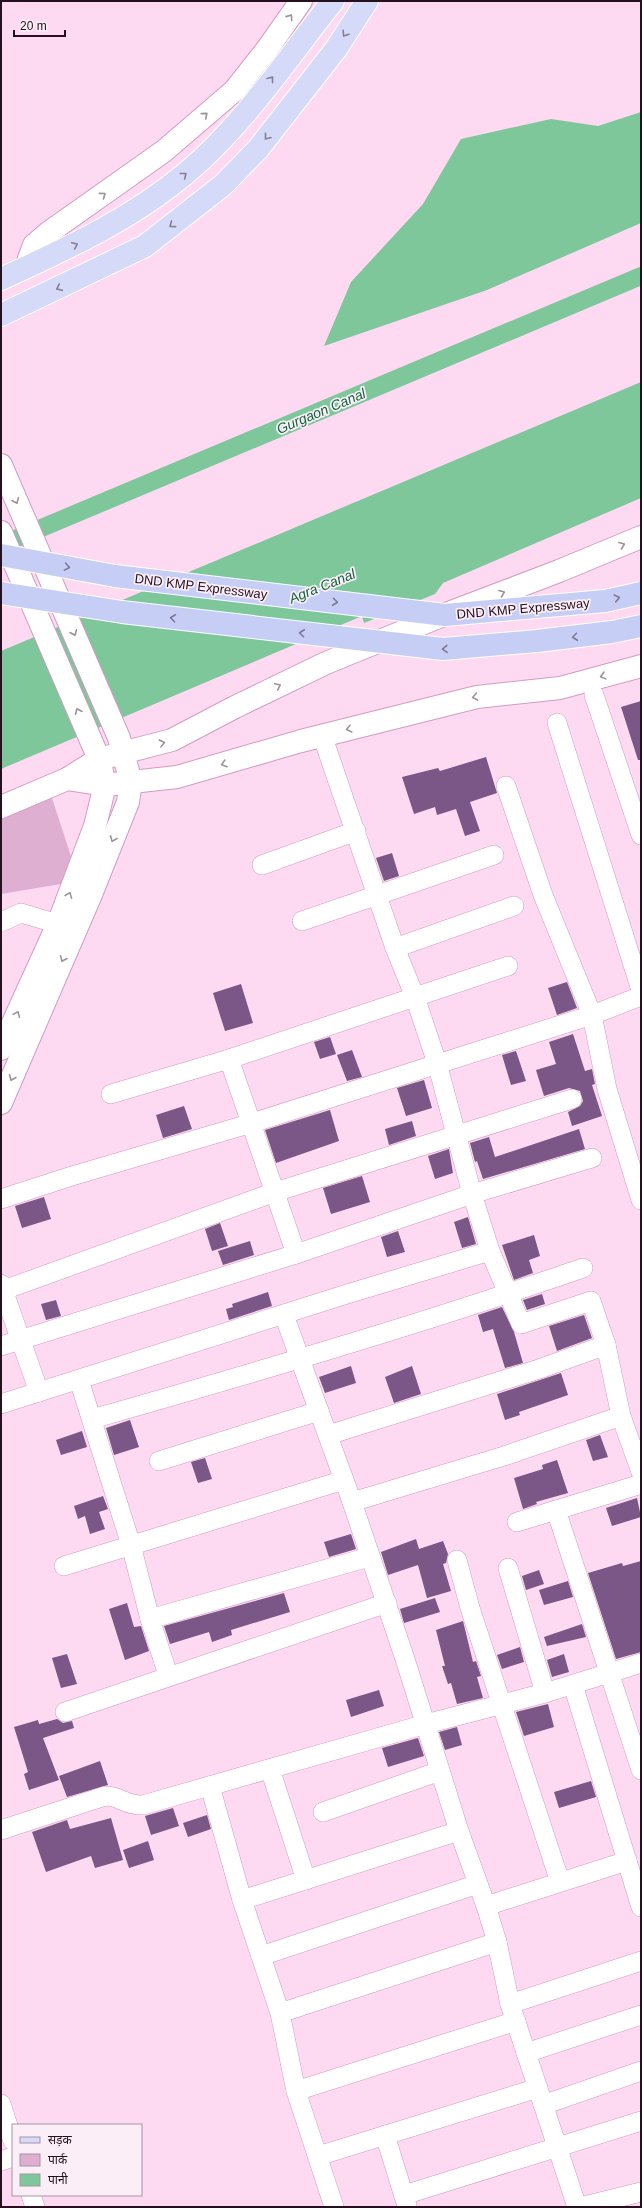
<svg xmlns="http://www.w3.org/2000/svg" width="642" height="2208" viewBox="0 0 642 2208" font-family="Helvetica,'Noto Sans Devanagari',sans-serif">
<rect width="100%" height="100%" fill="#fdd9f2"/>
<path fill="#deafd0" d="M 50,792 L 79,881 L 1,894 L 1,813 Z"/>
<g fill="#7ec79b">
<path d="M 641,112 L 641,223 L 487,290 L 324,346 L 351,282 L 423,204 L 461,139 L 551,119 L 598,126 Z"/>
<path d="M 641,382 L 641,498 L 443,583 L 435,594 L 364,623 L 362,616 L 1,769 L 1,651 Z"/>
</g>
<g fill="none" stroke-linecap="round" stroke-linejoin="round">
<path stroke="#7ec79b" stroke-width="18" d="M 1,545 L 641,276"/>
</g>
<g fill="#7b5787">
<path d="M 641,701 L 641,760 L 638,760 L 621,707 Z"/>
<path d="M 486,757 L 497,793 L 470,802 L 480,831 L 465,836 L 456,809 L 437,815 L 435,807 L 414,814 L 402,777 L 438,768 L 440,771 Z"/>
<path d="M 392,853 L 399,876 L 384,881 L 376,858 Z"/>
<path d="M 567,982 L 577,1008 L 557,1015 L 548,988 Z"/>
<path d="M 241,984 L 253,1023 L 225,1031 L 213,993 Z"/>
<path d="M 573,1034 L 585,1071 L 592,1069 L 595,1084 L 592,1085 L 602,1116 L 572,1126 L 568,1112 L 580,1106 L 583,1101 L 580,1091 L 569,1088 L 544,1096 L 536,1070 L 556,1064 L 549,1042 Z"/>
<path d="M 330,1037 L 336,1054 L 320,1059 L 314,1042 Z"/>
<path d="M 352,1050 L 362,1077 L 347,1081 L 337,1055 Z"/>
<path d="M 516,1051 L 526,1081 L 511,1085 L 502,1055 Z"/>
<path d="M 424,1080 L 432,1108 L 406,1116 L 397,1088 Z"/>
<path d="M 184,1106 L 192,1129 L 163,1138 L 156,1115 Z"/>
<path d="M 330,1110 L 339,1141 L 276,1163 L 265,1130 Z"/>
<path d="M 412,1121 L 416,1136 L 389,1145 L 385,1129 Z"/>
<path d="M 579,1129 L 585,1149 L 483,1179 L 477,1161 L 475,1162 L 470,1143 L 489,1137 L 495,1157 Z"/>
<path d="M 449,1149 L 453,1173 L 435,1179 L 428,1156 Z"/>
<path d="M 362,1176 L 370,1202 L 331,1214 L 323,1188 Z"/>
<path d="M 44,1197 L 51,1219 L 22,1228 L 15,1206 Z"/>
<path d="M 468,1217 L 476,1244 L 462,1248 L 454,1222 Z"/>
<path d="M 220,1223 L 228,1246 L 212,1251 L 205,1229 Z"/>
<path d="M 398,1231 L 405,1252 L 387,1257 L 381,1237 Z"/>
<path d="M 534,1235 L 540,1256 L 529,1260 L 533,1273 L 514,1280 L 502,1245 Z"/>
<path d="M 250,1241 L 254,1255 L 223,1265 L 218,1251 Z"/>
<path d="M 268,1292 L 272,1306 L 229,1320 L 226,1309 L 233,1307 L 232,1304 Z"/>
<path d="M 542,1294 L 545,1304 L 527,1310 L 523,1300 Z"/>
<path d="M 56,1300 L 61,1316 L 46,1320 L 41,1304 Z"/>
<path d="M 502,1307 L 514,1332 L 523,1363 L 505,1368 L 493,1329 L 483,1332 L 478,1315 Z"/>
<path d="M 584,1315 L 592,1338 L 557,1351 L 549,1326 Z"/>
<path d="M 351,1366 L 356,1383 L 325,1393 L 319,1377 Z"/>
<path d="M 412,1366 L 421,1394 L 394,1403 L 385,1377 Z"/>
<path d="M 561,1373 L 568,1395 L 519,1412 L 520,1415 L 505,1420 L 497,1394 Z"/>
<path d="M 130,1420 L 139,1447 L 114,1455 L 106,1428 Z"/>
<path d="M 82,1431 L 87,1447 L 61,1455 L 56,1440 Z"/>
<path d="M 600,1435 L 608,1457 L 593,1461 L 586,1440 Z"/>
<path d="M 205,1458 L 212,1479 L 198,1483 L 191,1462 Z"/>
<path d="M 557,1460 L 568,1493 L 536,1502 L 537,1504 L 523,1509 L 514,1478 L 543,1469 L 542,1465 Z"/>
<path d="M 103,1496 L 108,1509 L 99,1512 L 105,1529 L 90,1534 L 85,1516 L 78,1519 L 74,1506 Z"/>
<path d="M 637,1498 L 641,1517 L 612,1526 L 606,1508 Z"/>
<path d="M 351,1534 L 356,1549 L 329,1557 L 324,1542 Z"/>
<path d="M 416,1539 L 419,1549 L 443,1541 L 448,1554 L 446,1563 L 443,1564 L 451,1591 L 427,1598 L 418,1565 L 388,1575 L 381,1552 Z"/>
<path d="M 641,1561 L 641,1652 L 616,1659 L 588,1573 L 622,1563 L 623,1566 Z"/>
<path d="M 539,1570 L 544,1584 L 526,1590 L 522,1576 Z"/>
<path d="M 568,1581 L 573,1597 L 544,1605 L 539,1590 Z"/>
<path d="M 284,1593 L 290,1612 L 231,1630 L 232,1635 L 212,1642 L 209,1632 L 170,1644 L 164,1626 Z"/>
<path d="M 435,1598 L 440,1612 L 404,1623 L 400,1609 Z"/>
<path d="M 127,1603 L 134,1627 L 141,1626 L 149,1651 L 125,1660 L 109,1609 Z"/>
<path d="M 463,1621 L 473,1662 L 476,1661 L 481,1676 L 477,1677 L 483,1698 L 457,1704 L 451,1683 L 448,1684 L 442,1666 L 445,1666 L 436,1630 Z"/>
<path d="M 582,1624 L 586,1637 L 547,1646 L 544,1637 Z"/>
<path d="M 520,1647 L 524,1662 L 502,1669 L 497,1655 Z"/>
<path d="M 67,1654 L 77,1684 L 61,1688 L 52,1658 Z"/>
<path d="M 564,1654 L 569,1672 L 552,1677 L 547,1660 Z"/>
<path d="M 379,1690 L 384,1706 L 351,1717 L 346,1700 Z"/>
<path d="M 548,1704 L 554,1727 L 524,1736 L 516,1712 Z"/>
<path d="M 57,1719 L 63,1723 L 72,1721 L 74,1728 L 43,1738 L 59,1780 L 29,1790 L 24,1774 L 28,1772 L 14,1727 L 38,1720 L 39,1724 Z"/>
<path d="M 457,1727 L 462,1745 L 445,1750 L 439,1732 Z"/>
<path d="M 418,1738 L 424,1756 L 388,1767 L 382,1748 Z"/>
<path d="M 100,1761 L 108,1785 L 67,1797 L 59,1776 Z"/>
<path d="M 591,1781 L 596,1797 L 559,1808 L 554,1792 Z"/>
<path d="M 173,1808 L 179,1826 L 151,1835 L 145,1816 Z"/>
<path d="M 207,1815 L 211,1829 L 188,1837 L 183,1823 Z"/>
<path d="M 111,1818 L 123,1860 L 95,1868 L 91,1856 L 46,1872 L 32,1832 L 67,1820 L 70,1829 Z"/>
<path d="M 148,1841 L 154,1860 L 129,1868 L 123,1850 Z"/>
</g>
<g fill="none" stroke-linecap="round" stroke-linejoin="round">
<g stroke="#d39bc3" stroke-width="20">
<g id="minor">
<path d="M 594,695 L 641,835"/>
<path d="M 557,723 L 641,990"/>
<path d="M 322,735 L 395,948 L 415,997 L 437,1063 L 472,1194 L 490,1251 L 521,1324 L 591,1301 L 606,1345 L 621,1416 L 641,1472"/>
<path d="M 506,786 L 543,895 L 592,1015 L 607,1089 L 641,1200"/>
<path d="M 262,865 L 356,831"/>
<path d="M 302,921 L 494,855"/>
<path d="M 1,922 L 21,913 L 58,924"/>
<path d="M 395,948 L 514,906"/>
<path d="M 229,1059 L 296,1254"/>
<path d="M 111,1094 L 229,1059 L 508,966"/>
<path d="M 1,1199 L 72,1176 L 252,1123 L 592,1015 L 641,996"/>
<path d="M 1,1284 L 39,1392"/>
<path d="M 1,1291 L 275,1192 L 572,1099"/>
<path d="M 284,1315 L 352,1502 L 405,1659 L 459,1831 L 486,1906 L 497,1942 L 510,2004 L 577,2207"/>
<path d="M 1,1346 L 296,1254 L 472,1194 L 592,1158"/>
<path d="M 79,1380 L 131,1545 L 150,1619"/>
<path d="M 1,1404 L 347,1294 L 490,1251"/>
<path d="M 92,1419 C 257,1372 421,1324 583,1268"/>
<path d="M 328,1435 L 539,1369 L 606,1345"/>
<path d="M 159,1461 L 319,1411"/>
<path d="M 352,1502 L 504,1456 L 621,1416"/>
<path d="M 556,1510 L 641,1770"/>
<path d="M 517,1522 L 641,1484"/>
<path d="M 457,1560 L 470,1608 L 560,1882"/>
<path d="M 64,1566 L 344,1480"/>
<path d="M 508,1568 L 545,1693"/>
<path d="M 168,1675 L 150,1619 L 369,1557"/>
<path d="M 573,1685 L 641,1907"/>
<path d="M 65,1712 L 387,1603"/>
<path d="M 270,1769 L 306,1880"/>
<path d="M 210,1786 L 242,1900 L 280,2013 L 296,2091 L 334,2207"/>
<path d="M 323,1812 L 440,1771"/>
<path d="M 1,1830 L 105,1796 C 119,1795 125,1806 143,1805 L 426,1724 L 545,1693 L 641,1663"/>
<path d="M 242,1900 L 459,1831"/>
<path d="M 486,1906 L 627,1861"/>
<path d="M 261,1956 L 478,1884"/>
<path d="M 510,2004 L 641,1961"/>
<path d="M 280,2013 L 497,1942"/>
<path d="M 526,2053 L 641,2015"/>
<path d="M 296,2091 L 516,2021"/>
<path d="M 1,2104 L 13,2141"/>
<path d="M 543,2105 L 641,2071"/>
<path d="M 385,2135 L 407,2206"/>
<path d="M 318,2156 L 538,2088"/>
<path d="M 1,2161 L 13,2157"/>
<path d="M 31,2195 L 35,2207"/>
<path d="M 404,2195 L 641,2121"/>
<path d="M 580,2207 L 641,2192"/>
</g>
</g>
<g stroke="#d39bc3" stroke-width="24">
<g id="tertiary">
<path d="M 26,267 L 34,245 L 48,233 L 164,151 L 235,90 L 268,48 L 301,1"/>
<path d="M 1,465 L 119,738 L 131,782 L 128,802 L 90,897 L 1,1103"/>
<path d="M 1,532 L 99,759 L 105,785 L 95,826 L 58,924 L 1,1049"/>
<path d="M 67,779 L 105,785 L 177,777 L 301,741 L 477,697 L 560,688 L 641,666"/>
<path d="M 1,807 L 67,779 L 99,759 L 172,740 L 235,707 L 326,663 L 446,614 L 559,571 L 641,537"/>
</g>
</g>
<g stroke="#fff" stroke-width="24">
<g id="primary">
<path d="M 1,279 C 66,249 130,220 185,174 C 243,126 286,60 333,1"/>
<path d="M 1,315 L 145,246 L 223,185 L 258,149 L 336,49 L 367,1"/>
</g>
</g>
<use href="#minor" stroke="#fff" stroke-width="19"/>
<use href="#tertiary" stroke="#fff" stroke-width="22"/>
<use href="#primary" stroke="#d4daf8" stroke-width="22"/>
<g stroke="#fff" stroke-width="24" stroke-linecap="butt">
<g id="trunk-bridge">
<path d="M 1,555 L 115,576 L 445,615 L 605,601 L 641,593"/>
<path d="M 1,593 L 122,612 L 443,649 L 537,641 L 612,632 L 641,626"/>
</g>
</g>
<use href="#trunk-bridge" stroke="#c6cef6" stroke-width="22"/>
</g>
<defs><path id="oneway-chevron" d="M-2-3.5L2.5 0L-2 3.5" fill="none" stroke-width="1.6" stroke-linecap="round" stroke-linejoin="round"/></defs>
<g stroke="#9c939a">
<use href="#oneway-chevron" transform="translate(290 17) rotate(-55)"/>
<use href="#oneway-chevron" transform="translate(205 115) rotate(-40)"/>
<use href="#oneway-chevron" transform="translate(103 195) rotate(-36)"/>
<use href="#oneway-chevron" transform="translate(16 501) rotate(67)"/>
<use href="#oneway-chevron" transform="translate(622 545) rotate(-22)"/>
<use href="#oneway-chevron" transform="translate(502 593) rotate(-21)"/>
<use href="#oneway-chevron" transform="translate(74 633) rotate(67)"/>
<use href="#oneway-chevron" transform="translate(603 676) rotate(165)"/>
<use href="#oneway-chevron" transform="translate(278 686) rotate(-25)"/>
<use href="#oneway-chevron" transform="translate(475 697) rotate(169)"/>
<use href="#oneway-chevron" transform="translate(78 711) rotate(-113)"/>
<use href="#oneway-chevron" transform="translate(349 729) rotate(166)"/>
<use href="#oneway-chevron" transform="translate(162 743) rotate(-14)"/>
<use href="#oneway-chevron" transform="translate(224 764) rotate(163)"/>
<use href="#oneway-chevron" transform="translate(113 839) rotate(112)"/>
<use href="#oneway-chevron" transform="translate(69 895) rotate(-69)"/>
<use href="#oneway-chevron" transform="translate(63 959) rotate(113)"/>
<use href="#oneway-chevron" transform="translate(17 1014) rotate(-66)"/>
<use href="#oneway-chevron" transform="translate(12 1078) rotate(113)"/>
</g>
<g stroke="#857f96">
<use href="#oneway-chevron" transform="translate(345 34) rotate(123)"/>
<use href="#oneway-chevron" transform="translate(271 79) rotate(-52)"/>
<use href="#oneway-chevron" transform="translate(267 137) rotate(128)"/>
<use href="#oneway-chevron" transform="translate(184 175) rotate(-39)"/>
<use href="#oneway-chevron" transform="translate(172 225) rotate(143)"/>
<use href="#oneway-chevron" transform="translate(75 245) rotate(-25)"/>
<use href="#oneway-chevron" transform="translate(59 288) rotate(155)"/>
</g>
<g stroke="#7d7895">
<use href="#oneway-chevron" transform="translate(67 567) rotate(10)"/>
<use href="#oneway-chevron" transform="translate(617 598) rotate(-13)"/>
<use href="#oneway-chevron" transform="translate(335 602) rotate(7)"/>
<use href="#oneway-chevron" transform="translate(173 618) rotate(-173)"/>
<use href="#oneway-chevron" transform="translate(302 633) rotate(-173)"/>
<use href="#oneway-chevron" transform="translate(575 637) rotate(173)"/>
<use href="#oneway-chevron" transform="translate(445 649) rotate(178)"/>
</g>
<g text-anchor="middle" stroke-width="3.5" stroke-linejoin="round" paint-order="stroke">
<g font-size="13" fill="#24101f" stroke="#fbeef7">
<text transform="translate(201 586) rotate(7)" y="5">DND KMP Expressway</text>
<text transform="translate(523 608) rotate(-5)" y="5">DND KMP Expressway</text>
</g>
<g font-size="14" font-style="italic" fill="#11663e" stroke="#fbeef7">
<text transform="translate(321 411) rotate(-23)" y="5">Gurgaon Canal</text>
<text transform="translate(322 586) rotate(-22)" y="5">Agra Canal</text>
</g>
</g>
<rect width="642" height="2208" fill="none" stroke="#24101f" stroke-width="4"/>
<rect x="12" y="2124" width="130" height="72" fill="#fbeef7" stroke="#a595a1"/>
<rect x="20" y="2137" width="20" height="6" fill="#d4daf8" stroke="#a595a1"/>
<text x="48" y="2144" font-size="12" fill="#24101f">सड़क</text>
<rect x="20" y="2154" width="20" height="12" fill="#deafd0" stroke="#a595a1"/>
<text x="48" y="2164" font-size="12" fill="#24101f">पार्क</text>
<rect x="20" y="2174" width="20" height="12" fill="#7ec79b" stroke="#a595a1"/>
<text x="48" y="2184" font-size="12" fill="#24101f">पानी</text>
<path d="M14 30v6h51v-6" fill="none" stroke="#24101f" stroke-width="2"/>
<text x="20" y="30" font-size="12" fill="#24101f" stroke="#fbeef7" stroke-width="3" paint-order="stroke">20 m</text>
</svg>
